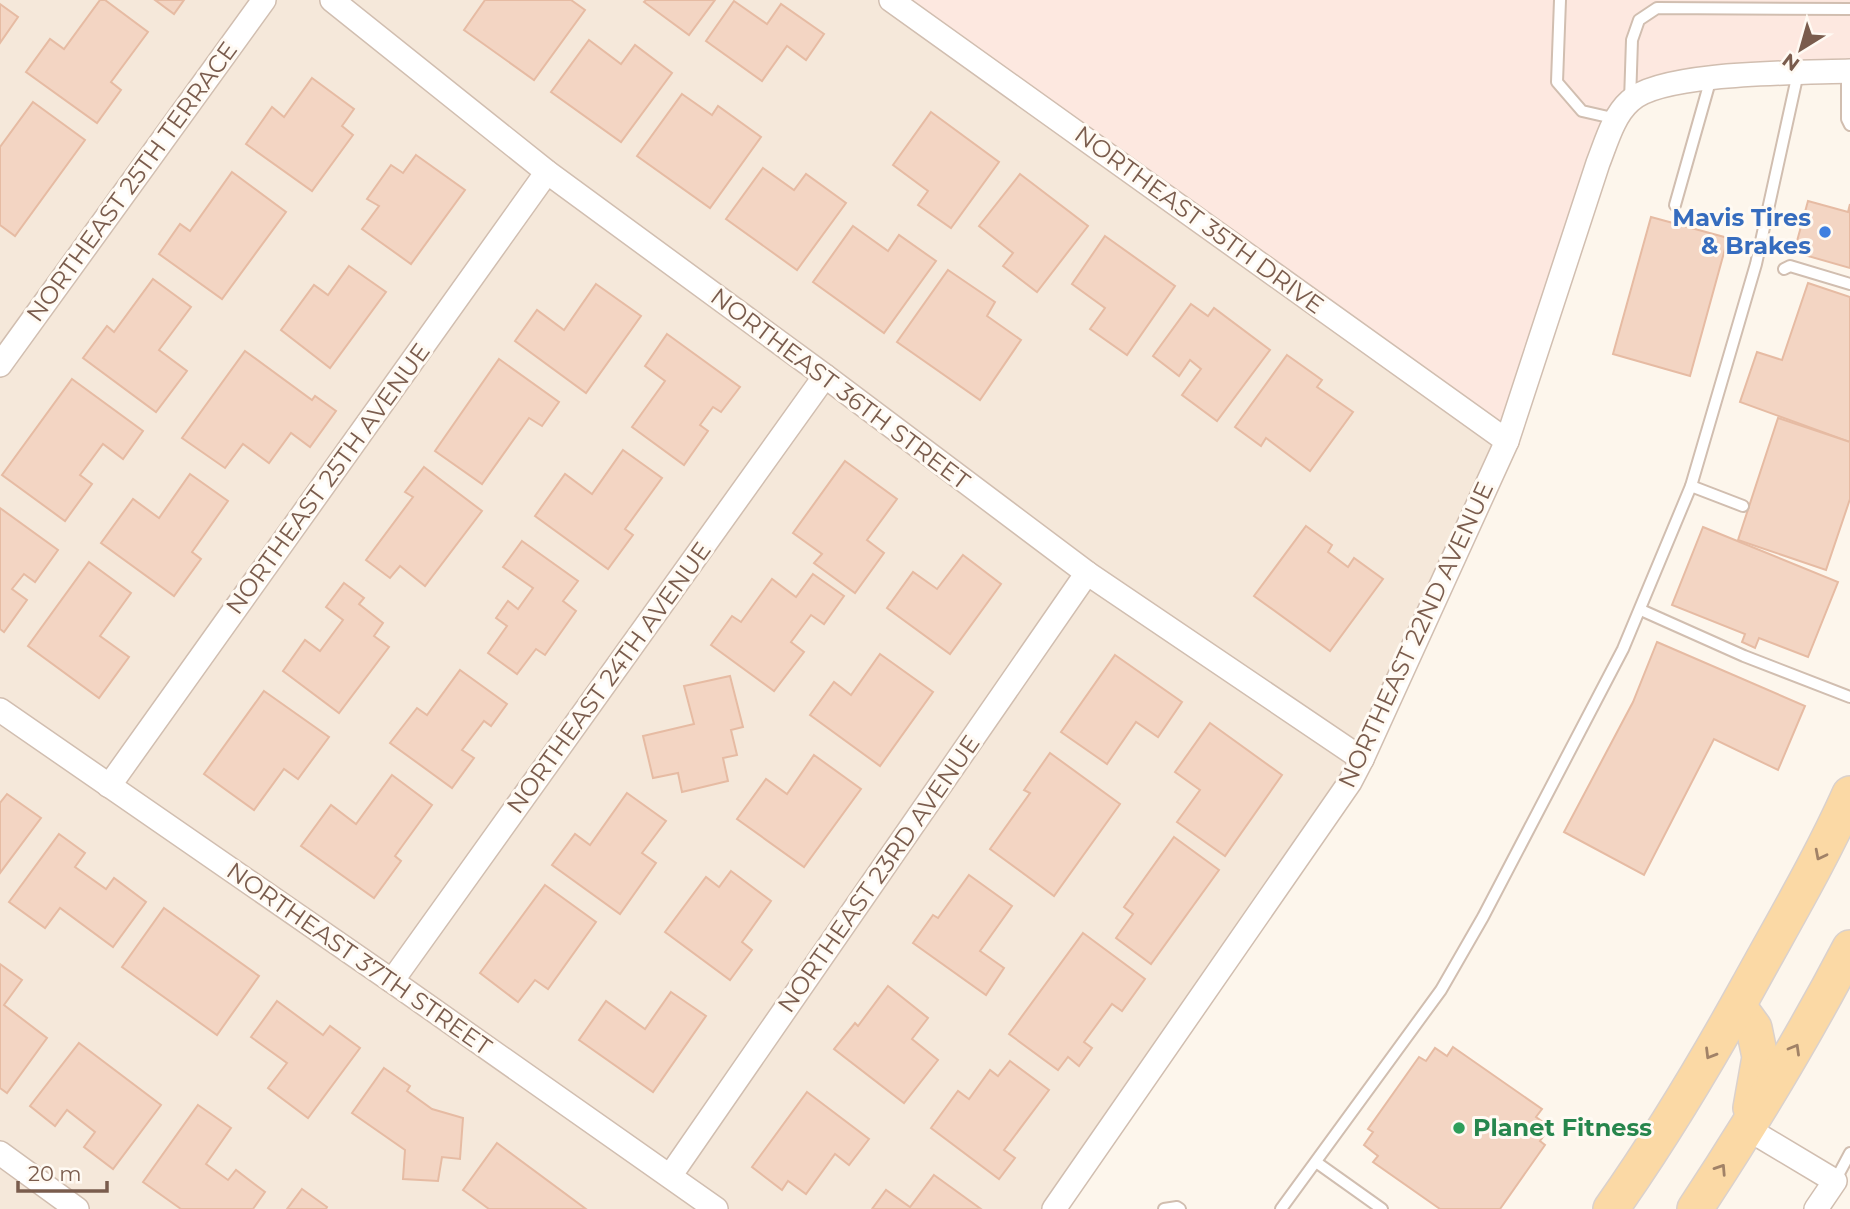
<svg xmlns="http://www.w3.org/2000/svg" width="1850" height="1209" viewBox="0 0 1850 1209" font-family="Montserrat,sans-serif">
<rect width="100%" height="100%" fill="#fdf6ec"/>
<path fill="#f5e8da" d="M 0,0 L 894,0 L 1508,441 L 1381,717 L 1053,1209 L 0,1209 Z"/>
<path fill="#fde8e0" d="M 894,0 L 1850,0 L 1850,71 L 1626,84 L 1508,441 Z"/>
<g fill="#f3d5c3" stroke="#e6bba3" stroke-width="2">
<path d="M 100,0 L 105,0 L 148,32 L 111,82 L 121,90 L 97,123 L 26,72 L 50,39 L 64,49 Z"/>
<path d="M 155,0 L 184,0 L 174,14 Z"/>
<path d="M 485,0 L 571,0 L 585,10 L 534,80 L 464,30 Z"/>
<path d="M 646,0 L 715,0 L 689,35 L 644,2 Z"/>
<path d="M 734,1 L 767,24 L 781,4 L 824,34 L 806,60 L 787,46 L 762,81 L 706,41 Z"/>
<path d="M 0,4 L 18,17 L 0,43 Z"/>
<path d="M 589,40 L 621,64 L 635,45 L 672,73 L 621,142 L 551,92 Z"/>
<path d="M 312,78 L 354,109 L 342,126 L 353,135 L 312,191 L 246,144 L 272,107 L 284,117 Z"/>
<path d="M 682,94 L 712,115 L 718,106 L 761,137 L 710,208 L 637,156 Z"/>
<path d="M 33,102 L 85,140 L 15,236 L 0,225 L 0,147 Z"/>
<path d="M 931,112 L 999,162 L 951,228 L 918,205 L 928,191 L 893,165 Z"/>
<path d="M 416,155 L 465,190 L 411,264 L 362,229 L 379,206 L 367,199 L 391,165 L 403,173 Z"/>
<path d="M 763,168 L 794,190 L 806,174 L 846,203 L 797,270 L 726,219 Z"/>
<path d="M 232,172 L 286,212 L 222,299 L 159,254 L 180,224 L 190,231 Z"/>
<path d="M 1020,174 L 1088,226 L 1037,292 L 1003,266 L 1013,253 L 979,226 Z"/>
<path d="M 1808,201 L 1848,212 L 1850,204 L 1850,268 L 1794,252 Z"/>
<path d="M 1651,217 L 1728,238 L 1690,376 L 1613,354 Z"/>
<path d="M 853,226 L 888,251 L 899,235 L 936,261 L 884,333 L 813,282 Z"/>
<path d="M 1105,236 L 1175,286 L 1127,355 L 1090,329 L 1105,308 L 1072,284 Z"/>
<path d="M 349,266 L 386,292 L 330,368 L 281,330 L 314,285 L 328,295 Z"/>
<path d="M 948,270 L 995,302 L 987,316 L 1021,340 L 980,400 L 897,342 Z"/>
<path d="M 153,279 L 191,307 L 159,350 L 187,371 L 156,412 L 83,358 L 107,326 L 114,332 Z"/>
<path d="M 1808,283 L 1850,297 L 1850,442 L 1740,402 L 1757,352 L 1782,360 Z"/>
<path d="M 596,284 L 641,316 L 586,393 L 515,341 L 537,310 L 564,330 Z"/>
<path d="M 1191,304 L 1208,316 L 1214,308 L 1270,350 L 1217,421 L 1182,395 L 1201,369 L 1190,360 L 1179,376 L 1153,356 Z"/>
<path d="M 667,334 L 740,387 L 721,412 L 713,407 L 700,425 L 708,431 L 684,465 L 632,427 L 665,381 L 645,366 Z"/>
<path d="M 245,351 L 312,400 L 315,396 L 336,411 L 310,447 L 291,433 L 269,463 L 243,444 L 225,468 L 182,438 Z"/>
<path d="M 1287,355 L 1322,380 L 1317,387 L 1353,412 L 1310,471 L 1266,438 L 1261,446 L 1235,427 Z"/>
<path d="M 499,359 L 559,402 L 542,426 L 529,418 L 482,484 L 435,451 Z"/>
<path d="M 72,379 L 143,431 L 123,459 L 103,444 L 80,475 L 92,484 L 65,521 L 2,475 Z"/>
<path d="M 1778,418 L 1850,442 L 1850,499 L 1826,570 L 1738,540 Z"/>
<path d="M 623,450 L 662,478 L 625,529 L 633,535 L 608,569 L 535,516 L 565,474 L 592,494 Z"/>
<path d="M 845,461 L 897,499 L 867,540 L 884,553 L 855,593 L 814,563 L 822,554 L 793,533 Z"/>
<path d="M 424,467 L 482,511 L 425,586 L 400,566 L 390,578 L 366,560 L 413,497 L 405,492 Z"/>
<path d="M 190,474 L 228,501 L 192,552 L 201,559 L 174,596 L 101,543 L 133,499 L 159,518 Z"/>
<path d="M 0,508 L 58,550 L 35,582 L 24,574 L 12,589 L 27,600 L 4,632 L 0,629 Z"/>
<path d="M 1306,526 L 1332,545 L 1328,552 L 1348,567 L 1354,558 L 1383,579 L 1330,651 L 1254,596 Z"/>
<path d="M 1703,527 L 1838,582 L 1808,657 L 1759,638 L 1755,648 L 1742,642 L 1745,634 L 1672,605 Z"/>
<path d="M 522,541 L 578,581 L 563,601 L 576,611 L 545,655 L 536,649 L 517,674 L 488,653 L 507,626 L 496,618 L 508,601 L 518,609 L 533,588 L 503,567 Z"/>
<path d="M 963,555 L 1001,584 L 950,654 L 887,608 L 913,572 L 937,589 Z"/>
<path d="M 89,562 L 131,593 L 100,636 L 129,657 L 99,698 L 28,646 Z"/>
<path d="M 813,574 L 844,596 L 824,624 L 811,615 L 791,642 L 804,652 L 774,691 L 711,645 L 732,616 L 741,622 L 772,579 L 796,597 Z"/>
<path d="M 344,583 L 364,598 L 359,604 L 383,623 L 374,636 L 389,647 L 339,713 L 283,671 L 305,640 L 320,651 L 343,620 L 326,607 Z"/>
<path d="M 1657,642 L 1805,706 L 1778,770 L 1714,739 L 1644,875 L 1564,832 L 1633,702 Z"/>
<path d="M 880,654 L 933,692 L 880,766 L 810,715 L 834,682 L 851,695 Z"/>
<path d="M 1115,655 L 1182,702 L 1158,737 L 1136,722 L 1107,764 L 1061,732 Z"/>
<path d="M 460,670 L 507,704 L 491,726 L 484,721 L 462,750 L 474,758 L 452,788 L 390,743 L 417,708 L 427,715 Z"/>
<path d="M 730,676 L 743,727 L 731,730 L 737,755 L 723,758 L 728,781 L 682,792 L 678,773 L 653,778 L 643,736 L 694,724 L 684,686 Z"/>
<path d="M 264,691 L 329,737 L 298,779 L 284,769 L 254,810 L 204,774 Z"/>
<path d="M 1210,723 L 1282,775 L 1225,856 L 1177,822 L 1200,790 L 1175,772 Z"/>
<path d="M 1050,753 L 1120,804 L 1054,896 L 990,849 L 1030,793 L 1024,790 Z"/>
<path d="M 814,755 L 861,789 L 804,867 L 737,819 L 766,779 L 787,794 Z"/>
<path d="M 392,775 L 432,805 L 395,856 L 401,861 L 374,898 L 301,846 L 331,805 L 356,824 Z"/>
<path d="M 627,793 L 666,821 L 642,853 L 656,863 L 620,914 L 552,865 L 575,834 L 590,845 Z"/>
<path d="M 7,794 L 41,818 L 0,873 L 0,803 Z"/>
<path d="M 59,834 L 85,853 L 75,867 L 106,889 L 114,878 L 146,902 L 113,947 L 60,908 L 45,928 L 9,902 Z"/>
<path d="M 1174,837 L 1219,870 L 1151,964 L 1116,938 L 1133,914 L 1124,907 Z"/>
<path d="M 731,871 L 771,901 L 742,942 L 752,950 L 730,980 L 665,932 L 706,877 L 719,887 Z"/>
<path d="M 969,875 L 1012,906 L 980,951 L 1004,968 L 986,995 L 913,943 L 933,915 L 938,918 Z"/>
<path d="M 545,885 L 596,922 L 548,989 L 535,980 L 518,1002 L 480,973 Z"/>
<path d="M 164,908 L 259,976 L 217,1035 L 122,967 Z"/>
<path d="M 1083,933 L 1145,979 L 1122,1011 L 1112,1004 L 1084,1042 L 1092,1048 L 1079,1066 L 1068,1057 L 1058,1070 L 1009,1034 Z"/>
<path d="M 0,964 L 22,980 L 4,1005 L 47,1038 L 7,1093 L 0,1088 Z"/>
<path d="M 888,986 L 928,1018 L 912,1039 L 938,1060 L 904,1103 L 834,1049 L 855,1023 L 858,1026 Z"/>
<path d="M 671,992 L 706,1016 L 653,1092 L 579,1040 L 606,1001 L 645,1029 Z"/>
<path d="M 277,1001 L 323,1035 L 330,1026 L 360,1048 L 308,1118 L 268,1088 L 287,1063 L 251,1037 Z"/>
<path d="M 79,1043 L 161,1105 L 113,1169 L 84,1147 L 95,1132 L 67,1110 L 55,1126 L 30,1106 Z"/>
<path d="M 1453,1047 L 1542,1109 L 1536,1117 L 1550,1127 L 1540,1141 L 1545,1145 L 1500,1209 L 1440,1209 L 1373,1162 L 1378,1156 L 1364,1145 L 1373,1132 L 1368,1129 L 1419,1057 L 1426,1061 L 1435,1048 L 1447,1056 Z"/>
<path d="M 1010,1061 L 1049,1090 L 1004,1150 L 1015,1158 L 999,1179 L 931,1128 L 958,1091 L 969,1099 L 990,1070 L 998,1076 Z"/>
<path d="M 384,1068 L 410,1086 L 407,1091 L 432,1109 L 463,1118 L 460,1159 L 442,1157 L 438,1181 L 403,1179 L 405,1150 L 352,1113 Z"/>
<path d="M 807,1092 L 869,1139 L 849,1165 L 835,1154 L 806,1194 L 788,1181 L 782,1190 L 752,1167 Z"/>
<path d="M 198,1105 L 231,1128 L 206,1164 L 228,1180 L 236,1170 L 265,1192 L 253,1209 L 181,1209 L 143,1182 Z"/>
<path d="M 497,1143 L 586,1209 L 489,1209 L 463,1190 Z"/>
<path d="M 934,1175 L 981,1209 L 872,1209 L 886,1190 L 910,1207 Z"/>
<path d="M 302,1189 L 327,1207 L 326,1209 L 287,1209 Z"/>
</g>
<g fill="none" stroke-linecap="round" stroke-linejoin="round">
<g stroke="#d1beb0" stroke-width="14">
<g id="lane">
<path d="M 1560,0 L 1557,82 L 1582,111 L 1617,119"/>
<path d="M 1847,71 L 1847,119 L 1850,125"/>
<path d="M 1630,101 L 1632,40 L 1639,20 L 1657,8 L 1850,9"/>
<path d="M 1675,205 L 1711,78"/>
<path d="M 1784,269 L 1790,266 L 1850,284"/>
<path d="M 1691,486 L 1743,506"/>
<path d="M 1641,610 L 1744,656 L 1850,697"/>
<path d="M 1316,1162 L 1382,1209"/>
<path d="M 1835,1181 L 1850,1153"/>
<path d="M 1164,1209 L 1177,1207 L 1180,1209"/>
<path d="M 1281,1209 L 1441,990 L 1483,917 L 1623,649 L 1691,486 L 1756,264 L 1798,73"/>
</g>
</g>
<g stroke="#d1beb0" stroke-width="26">
<g id="street">
<path d="M 332,0 L 547,172 L 825,376 L 1087,573 L 1362,759"/>
<path d="M 891,0 L 1507,441"/>
<path d="M 0,365 L 264,0"/>
<path d="M 0,710 L 392,981 L 716,1209"/>
<path d="M 109,786 L 547,172"/>
<path d="M 392,981 L 825,376"/>
<path d="M 1748,1129 L 1835,1181 L 1816,1209"/>
<path d="M 0,1153 L 77,1209"/>
<path d="M 670,1176 L 1087,573"/>
<path d="M 1054,1209 L 1350,782 L 1362,759 L 1507,441 L 1598,163 C 1606,143 1613,116 1630,101 C 1661,71 1803,73 1850,71"/>
</g>
</g>
<g stroke="#dad1cd" stroke-width="38">
<g id="primary">
<path d="M 1738,1006 L 1754,1028 L 1760,1057 L 1751,1108"/>
<path d="M 1611,1209 C 1661,1138 1706,1063 1748,987 C 1783,923 1820,861 1850,794"/>
<path d="M 1695,1209 C 1751,1124 1803,1038 1850,948"/>
</g>
</g>
<use href="#lane" stroke="#fff" stroke-width="10"/>
<use href="#street" stroke="#fff" stroke-width="23"/>
<use href="#primary" stroke="#fbd9a5" stroke-width="35"/>
</g>
<defs><path id="oneway-chevron" d="M-2-3.5L2.5 0L-2 3.5" fill="none" stroke-width="1.6" stroke-linecap="round" stroke-linejoin="round" transform="scale(1.75)"/></defs>
<g stroke="#a18267">
<use href="#oneway-chevron" transform="translate(1820 855) rotate(117)"/>
<use href="#oneway-chevron" transform="translate(1795 1049) rotate(-60)"/>
<use href="#oneway-chevron" transform="translate(1710 1054) rotate(121)"/>
<use href="#oneway-chevron" transform="translate(1721 1169) rotate(-57)"/>
</g>
<circle fill="#3f7fe0" stroke="#fffaf3" stroke-width="2.5" cx="1825" cy="232" r="7"/>
<circle fill="#2e9e5b" stroke="#fffaf3" stroke-width="2.5" cx="1459" cy="1128" r="7"/>
<g text-anchor="middle" stroke-width="6" stroke-linejoin="round" paint-order="stroke">
<g font-size="24" fill="#7a5c4d" stroke="#fffaf3">
<text transform="translate(132 182) rotate(-54)" y="8">NORTHEAST 25TH TERRACE</text>
<text transform="translate(1199 220) rotate(36)" y="8">NORTHEAST 35TH DRIVE</text>
<text transform="translate(840 389) rotate(37)" y="8">NORTHEAST 36TH STREET</text>
<text transform="translate(328 479) rotate(-54)" y="8">NORTHEAST 25TH AVENUE</text>
<text transform="translate(1416 635) rotate(-65)" y="8">NORTHEAST 22ND AVENUE</text>
<text transform="translate(609 678) rotate(-54)" y="8">NORTHEAST 24TH AVENUE</text>
<text transform="translate(879 874) rotate(-55)" y="8">NORTHEAST 23RD AVENUE</text>
<text transform="translate(359 959) rotate(35)" y="8">NORTHEAST 37TH STREET</text>
</g>
<g font-size="24" font-weight="bold" fill="#366cbe" stroke="#fffaf3" text-anchor="end">
<text x="1811" y="226">Mavis Tires<tspan x="1811" dy="28">&amp; Brakes</tspan></text>
</g>
<g font-size="24" font-weight="bold" fill="#27864d" stroke="#fffaf3" text-anchor="start">
<text x="1473" y="1136">Planet Fitness</text>
</g>
</g>
<g transform="translate(1801 49) rotate(217)" stroke="#fffaf3" stroke-width="5" paint-order="stroke">
<path d="M0-5L12 26L0 18L-12 26Z" fill="#7a5c4d"/>
<text y="-10" font-size="19" font-weight="bold" text-anchor="middle" fill="#7a5c4d">N</text>
</g>
<path d="M18 1181v10h89v-10" fill="none" stroke="#7a5c4d" stroke-width="3.5"/>
<text x="28" y="1181" font-size="21" fill="#7a5c4d" stroke="#fffaf3" stroke-width="5" paint-order="stroke">20 m</text>
</svg>
